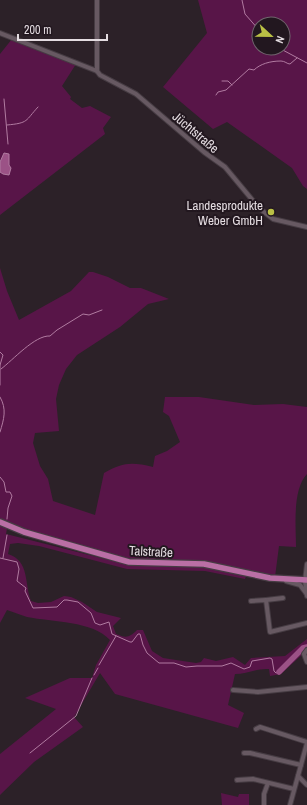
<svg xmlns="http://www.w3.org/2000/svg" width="307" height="805" viewBox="0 0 307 805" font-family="'Archivo Narrow',sans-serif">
<rect width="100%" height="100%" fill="#2c2128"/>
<g fill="#581548" fill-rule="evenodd">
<path d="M 198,0 L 307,0 L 307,189 L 303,186 L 292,168 L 227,122 L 213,129 L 163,87 L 207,33 ZM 259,24 L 283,24 L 283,48 L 259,48 Z"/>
<path d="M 12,39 L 76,64 L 62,86 L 71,97 L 70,99 L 82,108 L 90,106 L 111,117 L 103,128 L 105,134 L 0,215 L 0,172 L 6,175 L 1,160 L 0,162 L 0,54 Z"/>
<path d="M 0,268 L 7,291 L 19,320 L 71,291 L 89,272 L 93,272 L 108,277 L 130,288 L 141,288 L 169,299 L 148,304 L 120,327 L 77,355 L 66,369 L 59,385 L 56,399 L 59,431 L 35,433 L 33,443 L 40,466 L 48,479 L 53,501 L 95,515 L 104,473 C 123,462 132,462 153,467 L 155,456 L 167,451 L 180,442 L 169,416 L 163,412 L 165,397 L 199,397 L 254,405 L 283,404 L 307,407 L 307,474 C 292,490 296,527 296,547 L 279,546 L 275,577 L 208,562 L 166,559 L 129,560 L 27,532 L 8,523 L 6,534 L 129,565 L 203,567 L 246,576 L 245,579 L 205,571 L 127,569 L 39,546 L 18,543 L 10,544 L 8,554 C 30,561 24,583 31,601 L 38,603 L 51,602 L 64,596 L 71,597 L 82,602 L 97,612 L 121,618 L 113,626 L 116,634 C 126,638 129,638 137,630 L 143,630 L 152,651 L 163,658 L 196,663 L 201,662 L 204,658 L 216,661 L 233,657 L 245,665 L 251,658 L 285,656 L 307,639 L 307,650 L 281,674 L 270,676 L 269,669 C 257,668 247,674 235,674 L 228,705 L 244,713 L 238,728 L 115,694 L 100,673 L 74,717 L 83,727 L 34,762 L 0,795 L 0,754 L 56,709 L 25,698 L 70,678 L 92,678 L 96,665 L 110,640 C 93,621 52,622 27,617 C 20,615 14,612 7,610 L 0,623 Z"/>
<path d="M 221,793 L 238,797 L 239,794 L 249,794 L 249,805 L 222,805 Z"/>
</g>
<path fill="#9b5286" stroke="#b17ba1" d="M 4,153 L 9,154 L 9,165 L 11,168 L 9,175 L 3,174 L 0,172 L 0,162 Z"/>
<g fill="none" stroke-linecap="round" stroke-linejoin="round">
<g stroke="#b17ba1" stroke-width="1">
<path d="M 242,0 L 245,14 L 259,30"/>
<path d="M 279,48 L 307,63"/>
<path d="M 222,81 L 228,81 L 232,85"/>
<path d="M 216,95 L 218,92 L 226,90 L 249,69 L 254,70 C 260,64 270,61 281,61 C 285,61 287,64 290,64 L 297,58"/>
<path d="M 4,99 L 8,144"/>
<path d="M 7,125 C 29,123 25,121 38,107"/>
<path d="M 0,352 L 3,355 L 0,365"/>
<path d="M 0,365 L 0,385"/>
<path d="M 1,369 C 13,360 35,335 50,336 L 57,330 L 83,314 L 89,315 L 102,310"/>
<path d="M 0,397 C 7,409 4,419 0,432"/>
<path d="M 0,477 L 4,482 L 6,492 L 10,492 L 12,496 L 8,508 L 7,519"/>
<path d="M 0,558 L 17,562 L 19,569 L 17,581 L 26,588 L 25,591 L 33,608 L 57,607 L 64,600 L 67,600 L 78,602 L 91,613 L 95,623 L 100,625 L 109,622 L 112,634 L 130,642 L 132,642 L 138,634 L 140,634 L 143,645 L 147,653 L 159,663 L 174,663 L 186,667 L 197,666 L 222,666 L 231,663 L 244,669 L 250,667 L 252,661 L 270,658 L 272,659 L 274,671 L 276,673 L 279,672"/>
<path d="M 3,558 L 7,535"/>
<path d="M 99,665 L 116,636"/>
<path d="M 94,675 L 98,668"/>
<path d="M 30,753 L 76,716 L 92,678"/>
</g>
<path stroke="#9b5286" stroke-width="5.5" d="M 279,672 L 303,648 L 307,647"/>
<g stroke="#463c43" stroke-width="6">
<g id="minor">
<path d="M 97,0 L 97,71"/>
<path d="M 0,33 L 97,71 L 100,75 L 136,94 L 204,152 L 225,167 L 259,208 L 273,219 L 307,227"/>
<path d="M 307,564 L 305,581 L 307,596"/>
<path d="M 286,581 L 300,585 L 306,593"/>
<path d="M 266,600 L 283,598"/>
<path d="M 251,601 L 266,600 L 270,632 L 307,623"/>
<path d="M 307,650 L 304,654 L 307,662"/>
<path d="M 233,690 L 258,692 L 307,687"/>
<path d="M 256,729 L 260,727 L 307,742"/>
<path d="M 244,753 L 250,753 L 301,765"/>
<path d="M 298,776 L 307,785"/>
<path d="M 237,780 L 253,779 L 294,789"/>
<path d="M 264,805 L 264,794 L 268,783"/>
<path d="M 290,805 L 307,743"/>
</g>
</g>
<g stroke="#463c43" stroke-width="8">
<path id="major" d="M 0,522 L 24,532 L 129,562 L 204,564 L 270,578 L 307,580"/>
</g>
<use href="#minor" stroke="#675962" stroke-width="4"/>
<use href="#major" stroke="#ba6fa5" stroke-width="5.5"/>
</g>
<circle fill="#bac045" stroke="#22171f" stroke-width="1.5" cx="271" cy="212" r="4"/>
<g text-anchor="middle" stroke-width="4" stroke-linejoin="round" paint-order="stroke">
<g font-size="13" fill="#e4dce1" stroke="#22171f">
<text transform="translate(196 132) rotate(40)" y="5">Jüchtstraße</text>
<text transform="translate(151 551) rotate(3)" y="5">Talstraße</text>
</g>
<g font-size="13" fill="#e4dce1" stroke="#22171f" text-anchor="end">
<text x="263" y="210">Landesprodukte<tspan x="263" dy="15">Weber GmbH</tspan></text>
</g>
</g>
<g transform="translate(271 36) rotate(112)"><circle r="19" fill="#22171f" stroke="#70666d"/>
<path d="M0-3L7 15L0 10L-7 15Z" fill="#bac045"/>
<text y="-6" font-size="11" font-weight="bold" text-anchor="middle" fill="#e4dce1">N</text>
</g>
<path d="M18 34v6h89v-6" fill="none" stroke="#e4dce1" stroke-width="2"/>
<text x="24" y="34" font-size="12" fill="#e4dce1" stroke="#22171f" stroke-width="3" paint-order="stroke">200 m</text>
</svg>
